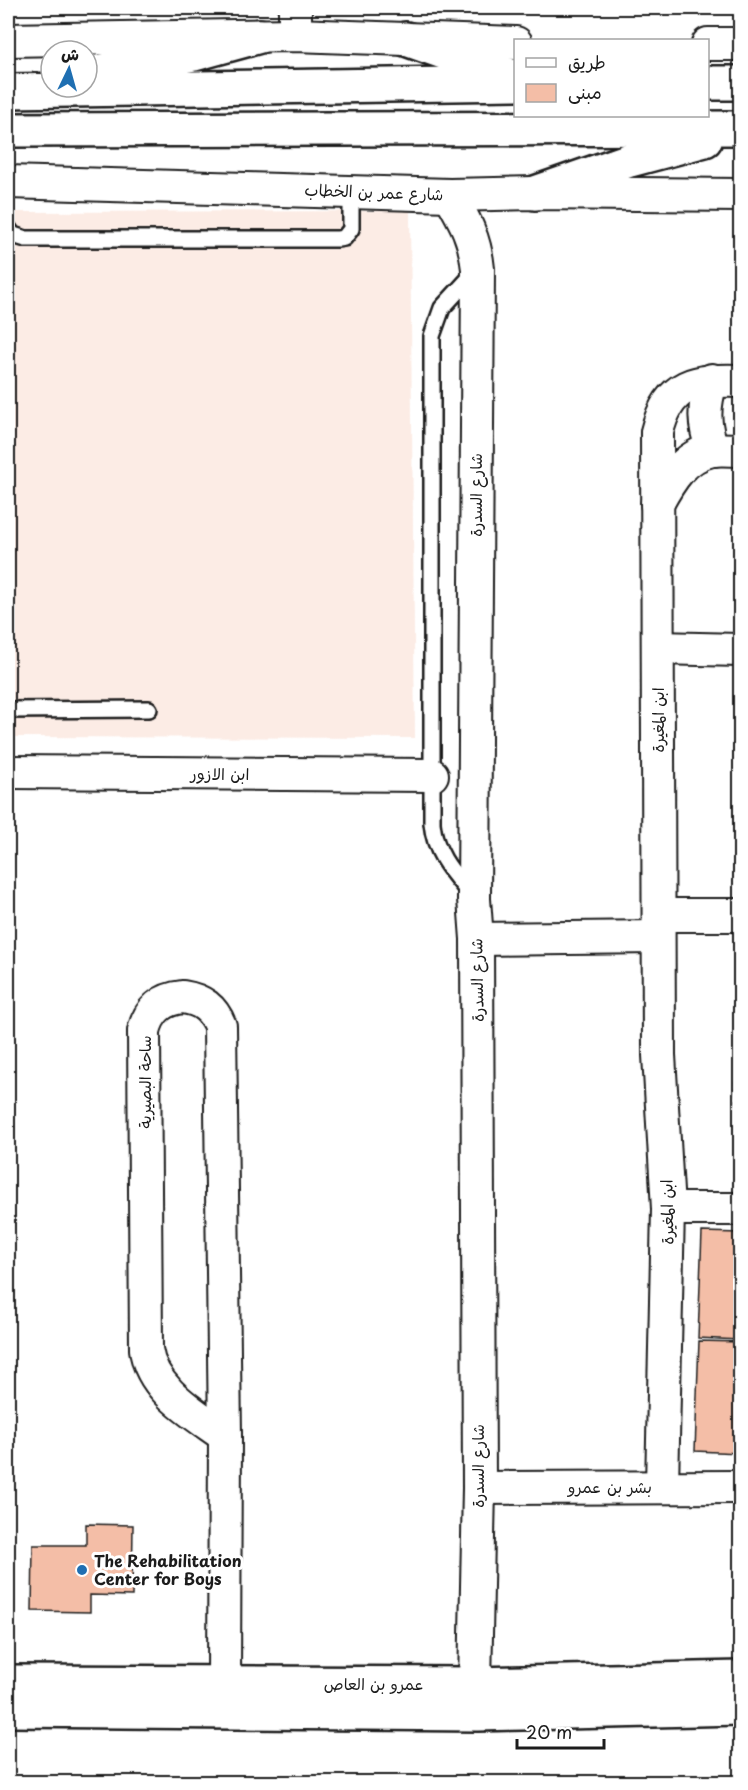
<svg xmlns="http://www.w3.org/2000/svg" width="748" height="1790" viewBox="0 0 748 1790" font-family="'Playpen Sans','Playpen Sans Arabic',sans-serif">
<rect width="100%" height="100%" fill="#fff"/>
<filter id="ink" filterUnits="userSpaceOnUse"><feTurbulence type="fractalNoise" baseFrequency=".0167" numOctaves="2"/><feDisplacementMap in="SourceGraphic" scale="12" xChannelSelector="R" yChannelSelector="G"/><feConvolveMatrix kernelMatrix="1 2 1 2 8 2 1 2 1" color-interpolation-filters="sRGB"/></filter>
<g filter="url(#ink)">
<path fill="#fcece5" d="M 410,211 L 415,738 L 8,737 L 8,212 Z"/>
<g fill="#f4bea7" stroke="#1c1c1c" stroke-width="1.5">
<path d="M 740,1081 L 740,1129 L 735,1082 Z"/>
<path d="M 702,1232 L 740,1233 L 740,1340 L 698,1338 Z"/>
<path d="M 699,1341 L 740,1342 L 740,1453 L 695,1451 Z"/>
<path d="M 86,1524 L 133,1525 L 132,1596 L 90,1595 L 90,1612 L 32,1611 L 33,1545 L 86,1545 Z"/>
</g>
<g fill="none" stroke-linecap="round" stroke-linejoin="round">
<g stroke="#1c1c1c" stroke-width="20">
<g id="service">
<path d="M 8,228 L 13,235 L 26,239 L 338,239 L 344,238 L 351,229 L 351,192"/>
<path d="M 8,710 L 149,709"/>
<path d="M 471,895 C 452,872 435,854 432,823 L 432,336 L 442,308 L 476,271"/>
</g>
</g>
<g stroke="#1c1c1c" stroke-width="36">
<g id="minor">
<path d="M 295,35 L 295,8"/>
<path d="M 8,40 L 295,35 L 516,43"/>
<path d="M 708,44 L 740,44"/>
<path d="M 8,182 L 450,195 L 535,193 L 740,195"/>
<path d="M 450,195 C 465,221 475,238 478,269 L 474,899 L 477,939 L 479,1488 L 475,1684 L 478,1710"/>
<path d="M 712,380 C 703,406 703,425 713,450"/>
<path d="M 657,504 C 670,480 684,456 712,450 C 721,449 732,450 740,450"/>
<path d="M 658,648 L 740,650"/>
<path d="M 8,772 L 432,775"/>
<path d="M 659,915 L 740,915"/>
<path d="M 477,939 L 658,937"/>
<path d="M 183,997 C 202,1000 213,1008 220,1026 L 225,1436 C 195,1414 151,1390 146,1349 L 144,1031 C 149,1011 161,999 183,997 Z"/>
<path d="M 668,1209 L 740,1209"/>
<path d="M 662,1486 L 668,1209 L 659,1055 L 657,432 C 669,382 695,380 740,381"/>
<path d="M 479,1488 L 740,1487"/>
<path d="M 221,1708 L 224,1684 L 225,1436"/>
</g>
</g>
<g stroke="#1c1c1c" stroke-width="38">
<g id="tertiary">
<path d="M 8,1682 L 475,1684 L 740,1678"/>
<path d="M 8,1710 L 478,1714 L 740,1708"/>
</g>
</g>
<g stroke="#1c1c1c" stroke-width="38">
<g id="secondary">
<path d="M 406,39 L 511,76"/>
<path d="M 92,73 L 194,54 L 260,36"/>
<path d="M 708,83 L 740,83"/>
<path d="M 8,91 L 516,83"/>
<path d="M 8,130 L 740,128"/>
<path d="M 535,193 L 630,160 L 705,140"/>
</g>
</g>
<use href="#service" stroke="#fff" stroke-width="15"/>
<use href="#minor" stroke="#fff" stroke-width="32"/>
<use href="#tertiary" stroke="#fff" stroke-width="33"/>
<use href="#secondary" stroke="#fff" stroke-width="33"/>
</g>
</g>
<circle fill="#1f6fb2" stroke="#fff" stroke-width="2" cx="82" cy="1570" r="6"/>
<g text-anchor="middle" stroke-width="6" stroke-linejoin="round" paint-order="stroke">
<g font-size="16" fill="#1c1c1c" stroke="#fff">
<text transform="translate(374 192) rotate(2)" y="6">شارع عمر بن الخطاب</text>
<text transform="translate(476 495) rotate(-90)" y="6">شارع السدرة</text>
<text transform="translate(658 720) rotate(-90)" y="6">ابن المغيرة</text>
<text x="220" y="780">ابن الازور</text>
<text transform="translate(477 980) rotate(-91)" y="6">شارع السدرة</text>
<text transform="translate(145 1082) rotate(-90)" y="6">ساحة البصيرية</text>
<text transform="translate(667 1212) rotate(-91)" y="6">ابن المغيرة</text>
<text transform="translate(478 1466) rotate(-90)" y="6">شارع السدرة</text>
<text x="610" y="1493">بشر بن عمرو</text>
<text x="374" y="1690">عمرو بن العاص</text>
</g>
<g font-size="16" font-weight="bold" fill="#1c1c1c" stroke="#fff" text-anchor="start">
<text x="94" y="1567">The Rehabilitation<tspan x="94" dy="18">Center for Boys</tspan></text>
</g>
</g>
<rect width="748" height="1790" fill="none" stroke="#fff" stroke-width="30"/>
<rect x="15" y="15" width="718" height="1760" fill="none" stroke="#1c1c1c" stroke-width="2" filter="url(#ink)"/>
<rect x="514" y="39" width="195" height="78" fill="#ffffff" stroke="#a4a4a4" stroke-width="1.5"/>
<rect x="526" y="58" width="30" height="9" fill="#ffffff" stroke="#a4a4a4" stroke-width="1.5"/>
<text x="568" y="69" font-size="18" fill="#1c1c1c">طريق</text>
<rect x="526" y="84" width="30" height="18" fill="#f4bea7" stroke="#a4a4a4" stroke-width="1.5"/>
<text x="568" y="99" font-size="18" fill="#1c1c1c">مبنى</text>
<g transform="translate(69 69) rotate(5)"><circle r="28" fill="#ffffff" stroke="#a4a4a4" stroke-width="1.5"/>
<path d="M0-4.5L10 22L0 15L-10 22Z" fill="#1f6fb2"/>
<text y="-9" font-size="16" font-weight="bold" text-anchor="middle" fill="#1c1c1c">ش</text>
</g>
<path d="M517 1739v9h87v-9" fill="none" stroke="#1c1c1c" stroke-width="3"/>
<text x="526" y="1739" font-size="18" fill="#1c1c1c" stroke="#ffffff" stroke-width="4.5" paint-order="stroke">20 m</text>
</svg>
